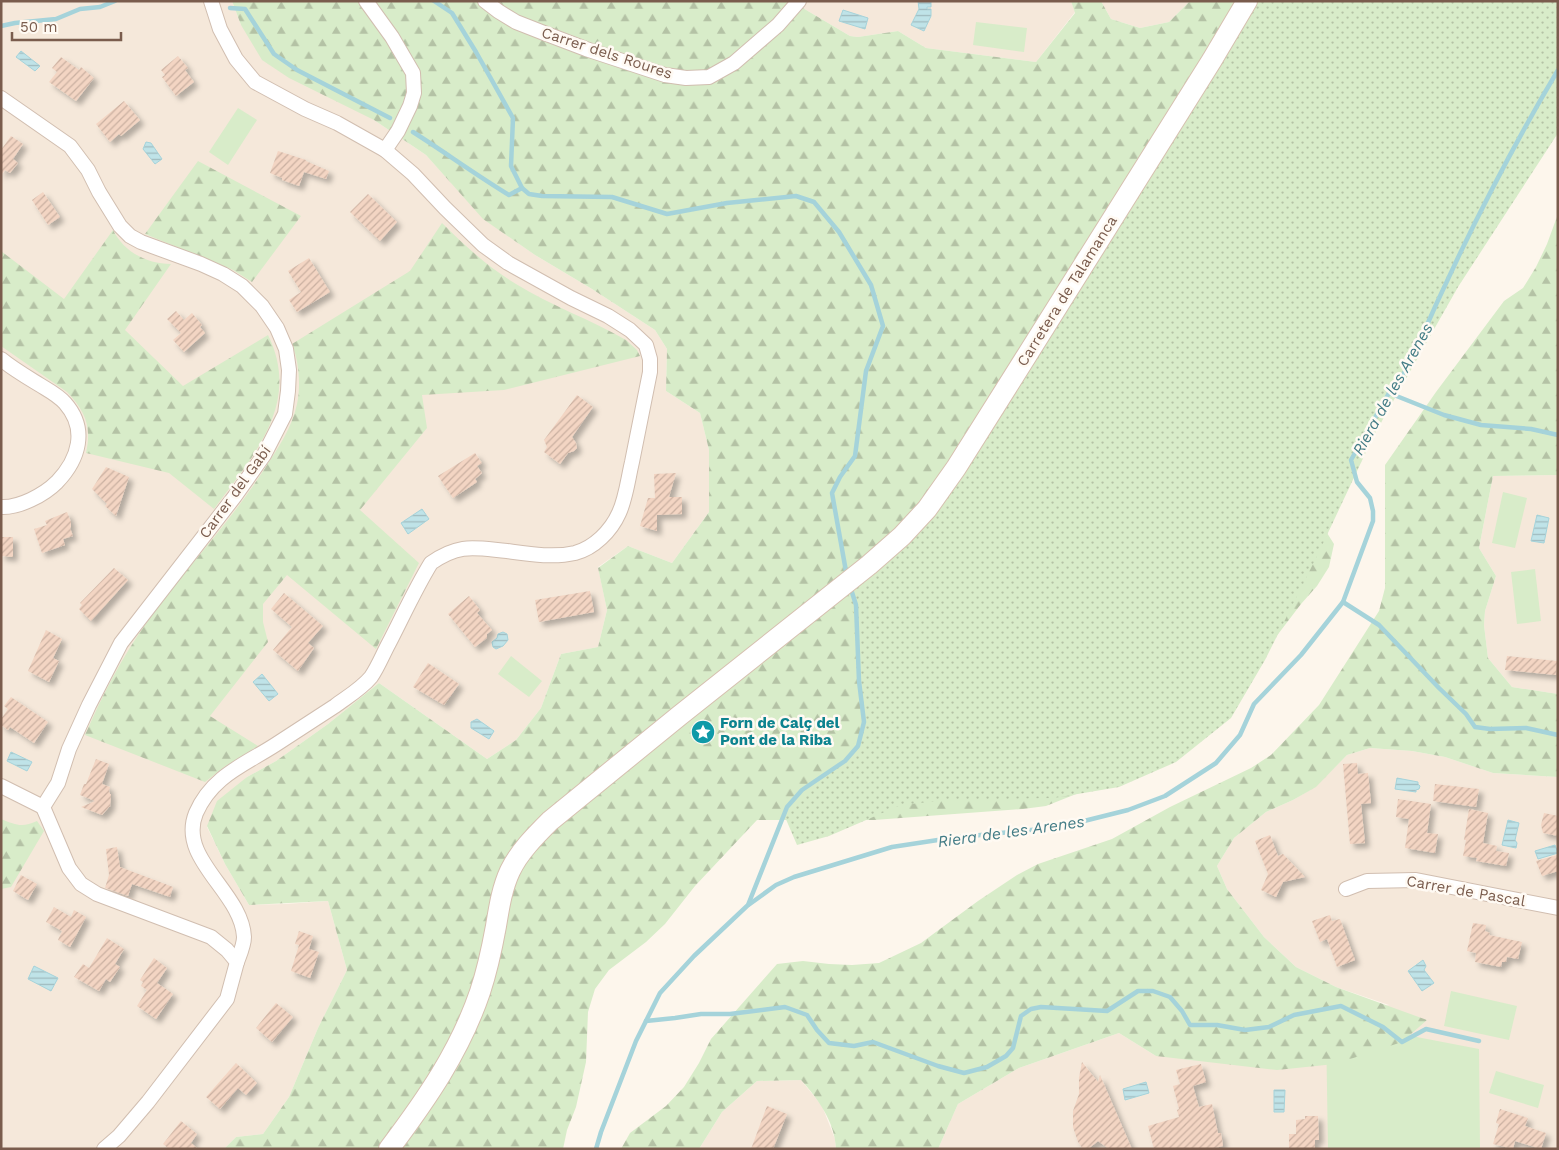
<svg xmlns="http://www.w3.org/2000/svg" width="1559" height="1150" viewBox="0 0 1559 1150" font-family="'Work Sans',sans-serif">
<defs>
<pattern id="forest-firs" width="22" height="20" patternUnits="userSpaceOnUse" patternTransform="scale(1.25)"><rect width="22" height="20" fill="#d8ecc9"/><path d="M5 1l3.5 6h-7zM16 11l3.5 6h-7z" fill="#b4c2a5"/></pattern>
<pattern id="park-dots" width="8" height="8" patternUnits="userSpaceOnUse" patternTransform="scale(1.25)"><rect width="8" height="8" fill="#d8ecc9"/><path d="M2 2h.1M6 6h.1" fill="none" stroke="#b4c2a5" stroke-width="1.8" stroke-linecap="round"/></pattern>
<pattern id="water-rules" width="6" height="5" patternUnits="userSpaceOnUse" patternTransform="scale(1.25)"><rect width="6" height="5" fill="#bfe3e8"/><path d="M0 2.5h6" fill="none" stroke="#a0bbbe"/></pattern>
<pattern id="building-hatch" width="6" height="6" patternUnits="userSpaceOnUse" patternTransform="scale(1.25)"><rect width="6" height="6" fill="#f3d5c3"/><path d="M-1 1l2-2M0 6l6-6M5 7l2-2" fill="none" stroke="#cab0a1"/></pattern>
<filter id="shadow"><feDropShadow dx="4.5" dy="4.5" stdDeviation="2.5" flood-color="#0004"/></filter>
</defs>
<rect width="100%" height="100%" fill="#fdf6ec"/>
<g fill="#f5e8da">
<path d="M 1,1 L 232,1 L 241,25 L 374,120 L 426,155 L 484,219 L 535,255 L 592,289 L 655,330 L 667,349 L 666,391 L 700,413 L 709,450 L 709,512 L 672,563 L 628,546 L 598,567 L 607,610 L 598,647 L 561,654 L 541,708 L 516,740 L 487,759 L 379,683 L 328,724 L 276,761 L 247,777 L 207,827 L 225,864 L 249,905 L 286,904 L 328,901 L 347,970 L 318,1028 L 289,1097 L 263,1134 L 236,1137 L 224,1149 L 1,1149 Z"/>
<path d="M 791,1 L 1071,1 L 1075,12 L 1036,62 L 926,48 L 898,31 L 858,37 L 850,36 Z"/>
<path d="M 1101,1 L 1190,1 L 1169,22 L 1140,28 L 1111,19 Z"/>
<path d="M 1558,475 L 1558,694 L 1512,687 L 1488,658 L 1484,625 L 1485,611 L 1496,576 L 1479,548 L 1493,476 Z"/>
<path d="M 1370,748 L 1412,751 L 1445,757 L 1493,773 L 1558,777 L 1558,1149 L 938,1149 L 958,1104 L 1019,1068 L 1119,1033 L 1156,1056 L 1389,1005 L 1336,987 L 1296,967 L 1264,937 L 1227,889 L 1217,866 L 1234,838 L 1266,812 L 1293,800 L 1315,787 L 1347,755 Z"/>
<path d="M 801,1080 L 822,1106 L 835,1139 L 836,1149 L 699,1149 L 722,1112 L 757,1081 Z"/>
</g>
<g fill="#d8ecc9">
<path d="M 976,22 L 1027,28 L 1024,52 L 973,45 Z"/>
<path d="M 238,108 L 257,120 L 228,165 L 209,152 Z"/>
<path d="M 1503,492 L 1527,498 L 1515,548 L 1492,543 Z"/>
<path d="M 1535,569 L 1541,621 L 1517,624 L 1511,572 Z"/>
<path d="M 511,656 L 542,681 L 529,697 L 498,674 Z"/>
<path d="M 1451,991 L 1517,1006 L 1509,1040 L 1444,1026 Z"/>
<path d="M 1326,1028 L 1396,1033 L 1479,1049 L 1480,1149 L 1328,1149 Z"/>
<path d="M 1496,1071 L 1544,1085 L 1538,1108 L 1489,1093 Z"/>
</g>
<g fill="url(#forest-firs)">
<path d="M 232,1 L 791,1 L 850,36 L 858,37 L 898,31 L 926,48 L 1036,62 L 1075,13 L 1071,1 L 1101,1 L 1111,19 L 1140,28 L 1169,22 L 1190,1 L 1558,1 L 1322,525 L 1334,544 L 1329,567 L 1317,586 L 1301,604 L 1238,687 L 1149,765 L 1046,806 L 1023,809 L 874,820 L 757,820 L 695,886 L 665,924 L 646,942 L 609,970 L 595,989 L 588,1012 L 586,1062 L 576,1107 L 567,1130 L 563,1149 L 224,1149 L 236,1137 L 263,1134 L 289,1097 L 318,1028 L 347,970 L 328,901 L 249,905 L 225,864 L 207,826 L 217,801 L 247,777 L 276,761 L 328,724 L 379,683 L 487,759 L 516,740 L 541,708 L 561,654 L 598,647 L 607,610 L 598,568 L 628,546 L 672,563 L 709,512 L 709,450 L 700,413 L 666,391 L 667,349 L 655,330 L 592,289 L 535,255 L 483,219 L 426,155 L 374,120 L 289,78 L 262,60 L 241,25 Z"/>
<path d="M 198,161 L 301,216 L 252,282 L 233,270 L 145,234 Z"/>
<path d="M 1558,214 L 1558,475 L 1493,476 L 1479,548 L 1496,576 L 1485,611 L 1484,625 L 1488,658 L 1512,687 L 1558,694 L 1558,777 L 1493,773 L 1445,757 L 1412,751 L 1370,748 L 1347,755 L 1316,787 L 1293,800 L 1266,812 L 1234,838 L 1217,866 L 1227,889 L 1264,937 L 1296,967 L 1336,987 L 1427,1020 L 1402,1042 L 1335,1064 L 1277,1070 L 1156,1056 L 1119,1033 L 1019,1068 L 958,1104 L 938,1149 L 836,1149 C 835,1122 818,1099 801,1080 L 757,1081 L 722,1112 L 699,1149 L 621,1149 L 630,1133 L 666,1106 L 684,1087 L 699,1063 L 711,1039 L 777,964 L 803,961 L 829,964 L 852,965 L 879,963 L 921,943 L 978,901 L 1017,875 L 1038,864 L 1112,839 L 1170,807 L 1251,768 L 1271,755 L 1319,705 L 1379,611 L 1385,588 L 1385,465 L 1436,392 L 1504,301 L 1523,288 L 1536,267 L 1547,244 Z"/>
<path d="M 442,223 C 465,246 488,267 516,284 C 551,306 590,319 626,340 L 637,350 L 640,356 L 504,390 L 422,395 L 427,428 L 360,510 L 419,563 L 376,649 L 287,575 L 263,604 L 263,622 L 268,642 L 210,716 L 258,746 L 224,767 L 205,782 L 85,735 C 102,696 122,657 147,622 C 185,569 230,523 265,468 C 278,448 292,428 297,404 C 301,385 299,362 292,344 L 410,271 Z"/>
<path d="M 113,230 C 124,252 147,264 171,264 L 125,330 L 183,386 L 268,335 C 302,404 253,456 214,509 L 169,473 L 86,453 C 92,426 85,411 67,392 L 1,346 L 1,251 L 64,299 Z"/>
<path d="M 1,819 C 16,825 22,828 37,821 L 44,831 L 11,887 L 1,889 Z"/>
</g>
<path fill="url(#park-dots)" d="M 1250,1 L 1558,1 L 1558,133 L 1458,287 L 1374,435 L 1319,552 L 1265,660 L 1231,718 L 1176,762 L 1119,787 L 1054,798 L 948,800 L 901,805 L 829,836 L 797,845 L 785,817 L 863,734 L 856,665 L 857,630 L 847,587 L 899,546 Z"/>
<g fill="url(#water-rules)" stroke="#a5d3da">
<path d="M 918,1 L 931,1 L 931,7 L 927,7 L 927,9 L 931,9 L 931,16 L 924,31 L 911,25 L 919,9 Z"/>
<path d="M 843,10 L 868,18 L 865,29 L 839,21 Z"/>
<path d="M 21,51 L 40,66 L 35,71 L 16,57 Z"/>
<path d="M 146,142 L 151,143 L 162,159 L 155,164 L 143,149 Z"/>
<path d="M 422,509 L 429,519 L 408,534 L 401,523 Z"/>
<path d="M 1537,515 L 1549,518 L 1544,543 L 1531,541 Z"/>
<path d="M 503,632 L 507,634 L 508,640 L 503,646 L 496,649 L 493,647 L 492,642 L 497,638 L 498,634 Z"/>
<path d="M 262,674 L 278,694 L 269,701 L 253,682 Z"/>
<path d="M 477,719 L 494,731 L 489,739 L 471,728 L 471,722 Z"/>
<path d="M 11,752 L 32,762 L 27,771 L 7,761 Z"/>
<path d="M 1397,778 L 1418,782 L 1418,784 L 1420,786 L 1419,789 L 1416,790 L 1416,792 L 1395,789 Z"/>
<path d="M 1508,820 L 1519,823 L 1515,840 L 1517,843 L 1516,848 L 1502,845 Z"/>
<path d="M 1555,845 L 1558,853 L 1538,859 L 1535,851 Z"/>
<path d="M 1423,960 L 1426,966 L 1424,970 L 1434,983 L 1422,991 L 1408,971 Z"/>
<path d="M 34,966 L 58,978 L 51,991 L 28,979 Z"/>
<path d="M 1146,1082 L 1149,1093 L 1125,1100 L 1123,1089 Z"/>
<path d="M 1274,1090 L 1285,1090 L 1284,1112 L 1274,1112 Z"/>
</g>
<g fill="none" stroke-linecap="round" stroke-linejoin="round">
<g stroke="#a5d3da" stroke-width="4.5">
<path d="M 434,1 L 452,13 L 476,52 L 513,118 L 511,166 L 522,188 L 529,194 L 542,196 L 612,197 L 667,214 L 727,203 L 796,196 L 814,202 L 839,232 L 871,285 L 883,326 L 866,371 L 855,456 L 840,477 L 832,493 L 847,577"/>
<path d="M 230,8 L 245,9 L 274,54 L 297,70 L 390,118"/>
<path d="M 1,26 L 15,23 L 56,19 L 80,9 L 100,7 L 115,1"/>
<path d="M 413,132 C 446,153 476,175 509,195 L 522,188"/>
<path d="M 1389,393 L 1444,415 L 1481,425 L 1531,429 L 1558,435"/>
<path d="M 1343,602 L 1379,625 L 1439,688 L 1466,714 L 1475,727 L 1490,729 L 1526,728 L 1558,735"/>
<path d="M 748,905 L 787,807 L 802,790 L 845,761 L 858,746 L 864,722 L 859,681 L 856,605 L 850,586"/>
<path d="M 646,1021 L 675,1018 L 701,1014 L 730,1014 L 785,1007 L 807,1015 L 817,1030 L 829,1043 L 854,1046 L 873,1042 L 938,1066 L 964,1073 L 987,1067 L 1006,1056 L 1013,1048 L 1021,1016 L 1031,1009 L 1041,1007 L 1107,1011 L 1138,991 L 1153,991 L 1170,997 L 1182,1011 L 1190,1025 L 1217,1025 L 1245,1030 L 1269,1027 L 1294,1015 L 1341,1006 L 1383,1027 L 1402,1042 L 1426,1029 L 1479,1041"/>
<path d="M 596,1149 L 601,1132 L 636,1041 L 660,993 L 694,956 L 747,906 L 776,885 L 794,877 L 892,847 L 951,838 L 1060,827 L 1128,810 L 1165,796 L 1216,763 L 1240,735 L 1254,704 L 1301,655 L 1343,602 L 1373,521 L 1373,511 L 1370,498 L 1357,482 L 1351,460 L 1389,393 L 1404,373 L 1415,352 C 1457,255 1504,161 1558,70"/>
</g>
</g>
<g fill="url(#building-hatch)" filter="url(#shadow)">
<path d="M 178,56 L 188,68 L 185,70 L 194,82 L 176,96 L 162,77 L 165,75 L 161,70 Z"/>
<path d="M 61,57 L 79,70 L 81,67 L 94,78 L 76,101 L 49,82 L 57,72 L 52,68 Z"/>
<path d="M 124,101 L 140,120 L 121,136 L 119,134 L 110,142 L 96,124 Z"/>
<path d="M 11,136 L 23,144 L 13,159 L 18,163 L 10,173 L 5,170 L 1,175 L 1,150 Z"/>
<path d="M 278,151 L 306,160 L 306,161 L 329,171 L 326,179 L 304,172 L 299,186 L 282,180 L 282,178 L 270,173 Z"/>
<path d="M 43,192 L 60,217 L 48,225 L 32,200 Z"/>
<path d="M 368,194 L 397,222 L 380,241 L 350,212 Z"/>
<path d="M 309,258 L 330,292 L 297,312 L 289,300 L 301,292 L 288,271 Z"/>
<path d="M 176,311 L 184,320 L 192,313 L 202,325 L 200,327 L 205,333 L 184,352 L 173,340 L 181,333 L 167,319 Z"/>
<path d="M 577,395 L 593,407 L 572,437 L 576,443 L 577,448 L 574,451 L 568,453 L 560,464 L 544,452 L 547,447 L 544,440 Z"/>
<path d="M 475,453 L 482,463 L 477,466 L 482,473 L 475,479 L 477,482 L 453,498 L 438,476 Z"/>
<path d="M 106,467 L 129,477 L 116,516 L 105,506 L 107,504 L 92,489 Z"/>
<path d="M 676,473 L 669,497 L 682,497 L 682,514 L 657,515 L 657,531 L 640,526 L 648,498 L 655,498 L 654,474 Z"/>
<path d="M 67,512 L 71,522 L 71,527 L 70,528 L 73,536 L 63,539 L 65,545 L 42,553 L 34,529 L 47,525 L 45,521 Z"/>
<path d="M 1,537 L 13,537 L 13,557 L 1,556 Z"/>
<path d="M 114,568 L 128,580 L 91,621 L 79,609 L 82,605 L 80,603 Z"/>
<path d="M 590,591 L 594,612 L 539,622 L 535,600 Z"/>
<path d="M 284,593 L 323,626 L 308,643 L 314,648 L 298,671 L 273,650 L 292,627 L 271,609 Z"/>
<path d="M 469,596 L 480,610 L 477,613 L 492,630 L 487,634 L 487,638 L 475,647 L 448,614 Z"/>
<path d="M 46,630 L 62,639 L 53,658 L 59,661 L 49,682 L 28,671 Z"/>
<path d="M 1507,656 L 1557,661 L 1556,675 L 1505,670 Z"/>
<path d="M 428,663 L 459,684 L 444,705 L 413,687 Z"/>
<path d="M 11,697 L 48,722 L 34,743 L 10,727 L 8,730 L 1,725 L 1,719 L 8,709 L 4,706 Z"/>
<path d="M 96,759 L 109,764 L 102,784 L 110,787 L 109,791 L 110,794 L 111,794 L 110,807 L 109,807 L 102,815 L 81,807 L 95,801 L 80,795 L 84,784 L 86,784 Z"/>
<path d="M 1357,763 L 1358,774 L 1368,773 L 1371,803 L 1361,804 L 1365,843 L 1350,844 L 1343,764 Z"/>
<path d="M 1435,784 L 1479,789 L 1476,807 L 1433,801 Z"/>
<path d="M 1398,799 L 1431,804 L 1427,833 L 1438,834 L 1435,853 L 1405,848 L 1409,819 L 1396,817 Z"/>
<path d="M 1469,809 L 1488,813 L 1483,843 L 1497,846 L 1496,851 L 1509,853 L 1506,866 L 1476,861 L 1477,858 L 1463,856 L 1466,840 L 1464,840 Z"/>
<path d="M 1544,813 L 1558,816 L 1558,836 L 1543,833 L 1541,825 Z"/>
<path d="M 1270,835 L 1278,856 L 1283,854 L 1305,877 L 1283,882 L 1276,897 L 1261,890 L 1268,874 L 1255,841 Z"/>
<path d="M 117,847 L 120,867 L 173,887 L 170,897 L 132,884 L 128,896 L 105,888 L 109,875 L 106,849 Z"/>
<path d="M 1558,855 L 1558,871 L 1542,876 L 1536,861 Z"/>
<path d="M 21,875 L 37,884 L 28,900 L 13,891 Z"/>
<path d="M 54,907 L 71,917 L 74,910 L 86,917 L 70,947 L 58,940 L 62,931 L 46,922 Z"/>
<path d="M 1330,915 L 1332,921 L 1340,919 L 1355,960 L 1337,967 L 1327,939 L 1320,942 L 1312,921 Z"/>
<path d="M 1473,923 L 1486,925 L 1485,931 L 1490,933 L 1489,935 L 1522,942 L 1518,959 L 1507,957 L 1506,962 L 1502,962 L 1501,967 L 1475,962 L 1476,953 L 1467,951 Z"/>
<path d="M 299,931 L 313,936 L 309,949 L 319,952 L 310,978 L 291,971 L 299,945 L 295,944 Z"/>
<path d="M 107,938 L 124,949 L 115,964 L 120,967 L 110,982 L 106,979 L 99,991 L 74,977 L 83,964 L 89,968 Z"/>
<path d="M 154,958 L 167,968 L 157,983 L 173,994 L 156,1019 L 137,1006 L 147,990 L 141,986 L 143,982 L 140,980 Z"/>
<path d="M 276,1003 L 293,1017 L 272,1042 L 256,1028 Z"/>
<path d="M 1082,1062 L 1098,1082 L 1100,1075 L 1132,1149 L 1109,1149 L 1098,1141 L 1088,1149 L 1083,1149 L 1078,1142 L 1073,1127 L 1073,1111 L 1079,1094 L 1079,1078 Z"/>
<path d="M 236,1063 L 257,1083 L 246,1095 L 238,1088 L 220,1109 L 206,1097 Z"/>
<path d="M 1201,1064 L 1206,1082 L 1193,1086 L 1199,1107 L 1212,1104 L 1218,1133 L 1221,1133 L 1223,1146 L 1211,1149 L 1154,1149 L 1148,1126 L 1179,1117 L 1177,1110 L 1179,1109 L 1173,1086 L 1180,1084 L 1176,1070 Z"/>
<path d="M 767,1106 L 787,1114 L 773,1149 L 751,1149 Z"/>
<path d="M 1500,1109 L 1528,1118 L 1525,1126 L 1546,1133 L 1541,1149 L 1515,1141 L 1513,1149 L 1493,1144 L 1499,1124 L 1496,1123 Z"/>
<path d="M 1305,1116 L 1318,1116 L 1319,1140 L 1315,1140 L 1315,1149 L 1289,1149 L 1289,1134 L 1296,1134 L 1296,1120 L 1305,1119 Z"/>
<path d="M 181,1121 L 197,1134 L 191,1143 L 198,1149 L 169,1149 L 163,1144 Z"/>
</g>
<g fill="none" stroke-linecap="round" stroke-linejoin="round">
<g stroke="#d1beb0" stroke-width="16">
<g id="street">
<path d="M 211,1 L 220,29 L 236,59 L 255,82 L 305,109 L 337,123 L 385,150 L 413,174 L 445,208 L 483,245 L 508,263 L 571,298 L 608,316 L 630,330 L 646,345 L 650,359 L 650,372 C 644,402 638,432 632,462 C 628,479 626,498 619,513 C 611,531 594,548 575,553 C 553,558 529,554 507,551 C 474,548 460,543 431,563 C 415,589 403,616 389,643 C 383,654 378,667 371,677 C 361,689 347,697 335,706 C 315,719 295,732 275,745 C 244,765 212,776 196,813 C 177,859 242,892 244,937 C 244,945 240,954 237,962"/>
<path d="M 366,1 L 392,37 L 413,73 L 414,93 L 410,106 L 398,131 L 385,150"/>
<path d="M 485,1 L 498,11 L 516,22 L 544,33 L 586,49 L 665,75 L 686,78 L 709,77 L 734,63 L 778,25 L 799,1"/>
<path d="M 1,98 L 70,146 L 88,170 L 99,192 L 120,226 L 130,236 L 141,242 L 201,264 L 223,274 L 242,286 L 262,306 L 277,328 L 286,349 L 289,370 L 288,391 L 285,414 L 264,455 L 235,496 L 121,643 L 89,705 L 69,749 L 58,783 L 43,807"/>
<path d="M 1,359 C 13,369 27,377 40,385 C 48,390 58,395 65,403 C 88,429 79,459 57,482 C 44,495 19,508 1,507"/>
<path d="M 1,786 L 43,807"/>
<path d="M 43,807 L 69,868 L 81,884 L 97,894 L 211,937 L 227,950 L 237,962 L 227,999 L 148,1102 L 119,1136 L 104,1149"/>
<path d="M 1346,889 L 1367,881 L 1416,880 L 1558,908"/>
</g>
</g>
<g stroke="#d6c0b0" stroke-width="22">
<path id="secondary" d="M 389,1149 C 426,1100 460,1051 480,992 C 487,971 492,948 496,926 C 499,908 502,888 510,871 C 519,852 535,836 550,821 L 679,716 L 869,565 L 902,536 L 927,509 L 956,468 L 1029,352 L 1212,60 L 1247,1"/>
</g>
<use href="#street" stroke="#fff" stroke-width="14"/>
<use href="#secondary" stroke="#fff" stroke-width="20"/>
</g>
<defs>
<g id="sight-disc" transform="scale(1.25)"><circle r="9.5" fill="#0f9aa8" stroke="#fffaf3"/><path d="M0-6L1.8-2.2L6-1.7L2.9 1.2L3.7 5.4L0 3.3L-3.7 5.4L-2.9 1.2L-6-1.7L-1.8-2.2Z" fill="#fff"/></g>
</defs>
<g fill-rule="evenodd">
<use href="#sight-disc" x="703" y="732"/>
</g>
<g text-anchor="middle" stroke-width="5" stroke-linejoin="round" paint-order="stroke">
<g font-size="15" fill="#7a5c4d" stroke="#fffaf3">
<text transform="translate(607 53) rotate(18)" y="5">Carrer dels Roures</text>
<text transform="translate(1067 291) rotate(-58)" y="5">Carretera de Talamanca</text>
<text transform="translate(235 492) rotate(-54)" y="5">Carrer del Gabí</text>
<text transform="translate(1466 891) rotate(10)" y="5">Carrer de Pascal</text>
</g>
<g font-size="15" font-weight="bold" fill="#0d838f" stroke="#fffaf3" text-anchor="start">
<text x="720" y="728">Forn de Calç del<tspan x="720" dy="17">Pont de la Riba</tspan></text>
</g>
<g font-size="16" font-style="italic" fill="#437c86" stroke="#fffaf3">
<text transform="translate(1392 389) rotate(-61)" y="6">Riera de les Arenes</text>
<text transform="translate(1011 831) rotate(-8)" y="6">Riera de les Arenes</text>
</g>
</g>
<rect width="1559" height="1150" fill="none" stroke="#7a5c4d" stroke-width="5"/>
<path d="M12 32v8h109v-8" fill="none" stroke="#7a5c4d" stroke-width="2.5"/>
<text x="20" y="32" font-size="15" fill="#7a5c4d" stroke="#fffaf3" stroke-width="4" paint-order="stroke">50 m</text>
</svg>
